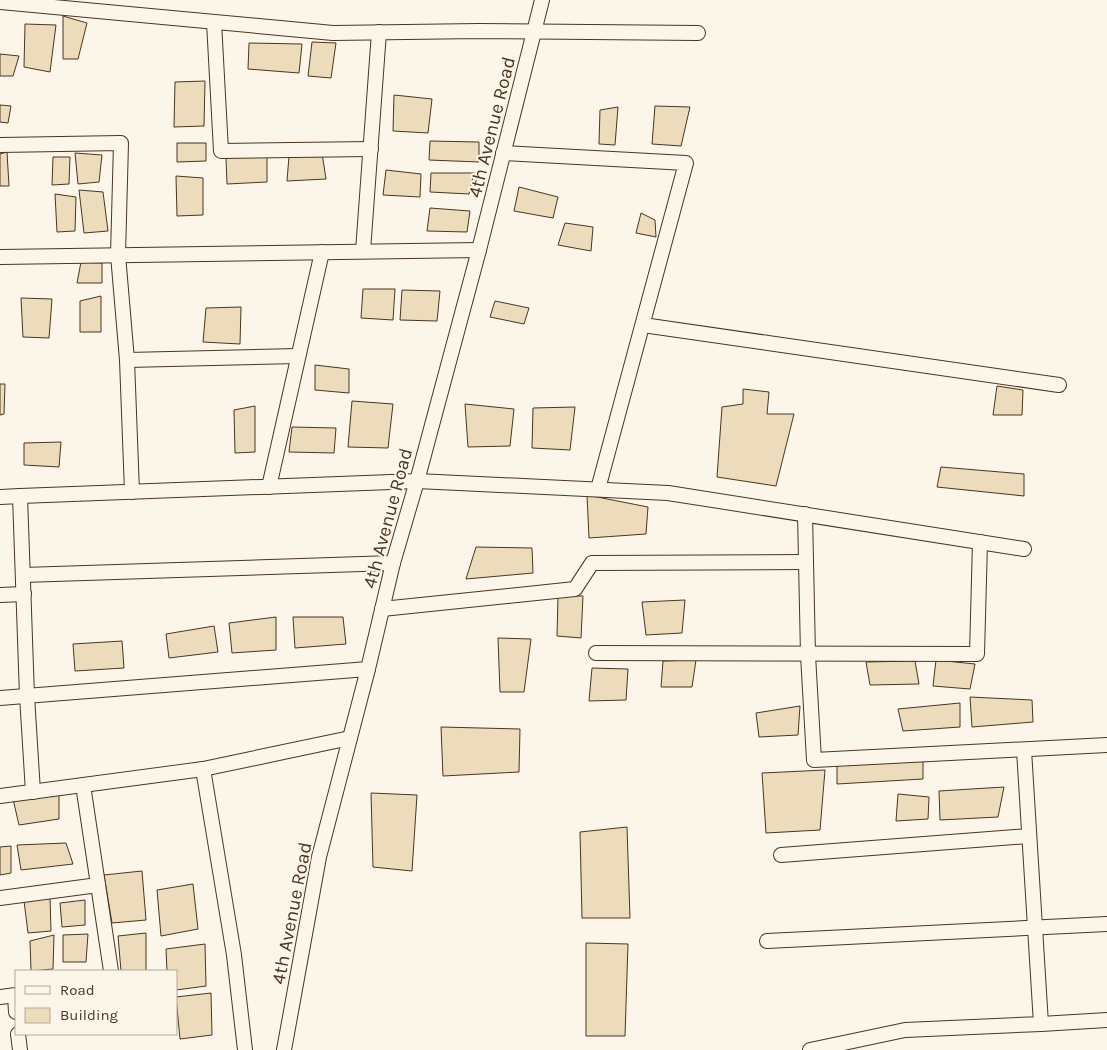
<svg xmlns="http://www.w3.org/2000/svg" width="1107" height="1050" viewBox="0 0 1107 1050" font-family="Karla,sans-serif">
<rect width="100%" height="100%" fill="#fbf6e9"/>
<g fill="#ecdcbc" stroke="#4a3520">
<path d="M 63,16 L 87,23 L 78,59 L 63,59 Z"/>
<path d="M 25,24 L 56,25 L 50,72 L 24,67 Z"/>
<path d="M 312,42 L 336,43 L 331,78 L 308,76 Z"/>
<path d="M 249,43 L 302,44 L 299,73 L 248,69 Z"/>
<path d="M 0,54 L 19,56 L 13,76 L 0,76 Z"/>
<path d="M 205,81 L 204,126 L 174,127 L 175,82 Z"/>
<path d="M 394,95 L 432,99 L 428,133 L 393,131 Z"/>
<path d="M 0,105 L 11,106 L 8,123 L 0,122 Z"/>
<path d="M 655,106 L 690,107 L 681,146 L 652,144 Z"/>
<path d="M 618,107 L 615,145 L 599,144 L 600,110 Z"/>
<path d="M 430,141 L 479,142 L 479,162 L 429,160 Z"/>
<path d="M 177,143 L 206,143 L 206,161 L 177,162 Z"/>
<path d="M 7,152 L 9,186 L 0,186 L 0,154 Z"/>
<path d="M 75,153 L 102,155 L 99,182 L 78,184 Z"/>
<path d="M 322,153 L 326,179 L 287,181 L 289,156 Z"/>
<path d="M 267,156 L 267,182 L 227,184 L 226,158 Z"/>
<path d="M 53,157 L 70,157 L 69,184 L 52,185 Z"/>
<path d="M 386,170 L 421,174 L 420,197 L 383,195 Z"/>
<path d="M 431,173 L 474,173 L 469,194 L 430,192 Z"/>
<path d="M 176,176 L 203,178 L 203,215 L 177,216 Z"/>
<path d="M 519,187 L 558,197 L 553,218 L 514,211 Z"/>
<path d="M 79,190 L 103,192 L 108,231 L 84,233 Z"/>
<path d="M 55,194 L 76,197 L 75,231 L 57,232 Z"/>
<path d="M 430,208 L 470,211 L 467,232 L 427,231 Z"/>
<path d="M 641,213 L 655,220 L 656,237 L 636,233 Z"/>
<path d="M 565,223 L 593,227 L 591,251 L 558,245 Z"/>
<path d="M 81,262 L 102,263 L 102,283 L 77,283 Z"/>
<path d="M 363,289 L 395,289 L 393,320 L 361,318 Z"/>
<path d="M 402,290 L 440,291 L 437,321 L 400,320 Z"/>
<path d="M 101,296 L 101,332 L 80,332 L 80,301 Z"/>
<path d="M 21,298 L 52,299 L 49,338 L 23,337 Z"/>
<path d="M 495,301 L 529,308 L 524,324 L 490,317 Z"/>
<path d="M 241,307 L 240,344 L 203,342 L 206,308 Z"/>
<path d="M 315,365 L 349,369 L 349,393 L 315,390 Z"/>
<path d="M 0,384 L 5,384 L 4,414 L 0,415 Z"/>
<path d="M 997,386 L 1023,390 L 1022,415 L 993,415 Z"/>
<path d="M 743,389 L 769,392 L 767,414 L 794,414 L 776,486 L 717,477 L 722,407 L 743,404 Z"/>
<path d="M 352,401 L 393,404 L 388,448 L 348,447 Z"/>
<path d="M 465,404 L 514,409 L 510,446 L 468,447 Z"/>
<path d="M 255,406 L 255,452 L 235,453 L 234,410 Z"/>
<path d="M 575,407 L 570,450 L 532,448 L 533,408 Z"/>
<path d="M 292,427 L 336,428 L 334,453 L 289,452 Z"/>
<path d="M 61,442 L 59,467 L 24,465 L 24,443 Z"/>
<path d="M 941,467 L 1024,474 L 1024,496 L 937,487 Z"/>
<path d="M 587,495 L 648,507 L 646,534 L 589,538 Z"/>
<path d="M 476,547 L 532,548 L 533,573 L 466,579 Z"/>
<path d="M 558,596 L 583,596 L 581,638 L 557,636 Z"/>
<path d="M 685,600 L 682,633 L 646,635 L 642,602 Z"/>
<path d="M 276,617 L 276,650 L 232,653 L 229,623 Z"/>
<path d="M 293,617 L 343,617 L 346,644 L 295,648 Z"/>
<path d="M 214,626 L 218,652 L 169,658 L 166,634 Z"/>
<path d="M 498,638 L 531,639 L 524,692 L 500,692 Z"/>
<path d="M 122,641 L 124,668 L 75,671 L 73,644 Z"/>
<path d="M 696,660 L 692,687 L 661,687 L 663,661 Z"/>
<path d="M 936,660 L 975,664 L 970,689 L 933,686 Z"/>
<path d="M 915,661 L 919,684 L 870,685 L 866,662 Z"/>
<path d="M 592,668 L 628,669 L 626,700 L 589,701 Z"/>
<path d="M 970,697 L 1032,700 L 1033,722 L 972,727 Z"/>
<path d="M 960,703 L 960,727 L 903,731 L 898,709 Z"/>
<path d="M 800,706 L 798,735 L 759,737 L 756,713 Z"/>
<path d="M 441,727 L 520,729 L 519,772 L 443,776 Z"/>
<path d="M 923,760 L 923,779 L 837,784 L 837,765 Z"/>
<path d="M 825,770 L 820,830 L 766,833 L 762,773 Z"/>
<path d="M 1004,787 L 998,817 L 940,820 L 939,791 Z"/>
<path d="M 371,793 L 417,795 L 412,871 L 373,867 Z"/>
<path d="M 898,794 L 929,797 L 928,819 L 896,821 Z"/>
<path d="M 59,795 L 59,819 L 19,825 L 13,799 Z"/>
<path d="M 627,827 L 630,918 L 582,918 L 580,832 Z"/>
<path d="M 66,843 L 73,864 L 21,870 L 17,845 Z"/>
<path d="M 11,846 L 11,873 L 0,875 L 0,847 Z"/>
<path d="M 142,871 L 146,920 L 112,923 L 104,875 Z"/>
<path d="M 193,884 L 198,929 L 161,936 L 157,890 Z"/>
<path d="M 50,897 L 51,931 L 28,933 L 24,901 Z"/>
<path d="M 85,900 L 85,925 L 62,927 L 60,903 Z"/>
<path d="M 146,933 L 146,971 L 121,971 L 118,936 Z"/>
<path d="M 88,934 L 86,962 L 63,962 L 63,935 Z"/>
<path d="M 54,935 L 53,969 L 31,971 L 30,941 Z"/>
<path d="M 586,943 L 628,944 L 625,1036 L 586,1036 Z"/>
<path d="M 205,944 L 206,986 L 176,990 L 176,971 L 167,971 L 166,949 Z"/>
<path d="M 211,993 L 212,1035 L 180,1039 L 176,997 Z"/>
</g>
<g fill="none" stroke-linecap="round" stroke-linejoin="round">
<g stroke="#4a3520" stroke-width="16">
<g id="minor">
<path d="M 0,2 L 333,33 L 479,31 L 698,33"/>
<path d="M 214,22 L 221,151 L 371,149"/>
<path d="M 0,145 L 121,143 L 118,255 L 127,360 L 132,492"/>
<path d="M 503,153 L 686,163 L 598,489"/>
<path d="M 363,251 L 379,32"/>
<path d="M 0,257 L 479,250"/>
<path d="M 643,325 L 1059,385"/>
<path d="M 127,360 L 298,356"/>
<path d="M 269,487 L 322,252"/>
<path d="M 20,496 L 417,481 L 668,493 L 1024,549"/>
<path d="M 0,497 L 20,496 L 27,696 L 33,792"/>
<path d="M 805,514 L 808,655 L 814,760 L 1107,745"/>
<path d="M 23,575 L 393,563"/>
<path d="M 0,595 L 24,594"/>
<path d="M 382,609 L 575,589 L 592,563 L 806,562"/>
<path d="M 596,653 L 977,654 L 980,542"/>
<path d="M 0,698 L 368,669"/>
<path d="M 203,769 L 234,955 L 245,1050"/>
<path d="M 83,785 L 111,971"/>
<path d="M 0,796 L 203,769 L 350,738"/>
<path d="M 781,855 L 1029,836"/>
<path d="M 0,898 L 98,885"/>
<path d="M 767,941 L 1107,924"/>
<path d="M 15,996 L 16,1012"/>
<path d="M 0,997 L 16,995"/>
<path d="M 1041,1024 L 1107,1020"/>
<path d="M 18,1034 L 20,1050"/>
<path d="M 284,1050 L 319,857 L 368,669 L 393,563 L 417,481 L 479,250 L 542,0"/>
<path d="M 810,1050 L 905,1030 L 1041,1024 L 1024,750"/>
</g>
</g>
<use href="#minor" stroke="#fbf6e9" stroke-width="14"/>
</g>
<g text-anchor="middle" stroke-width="4" stroke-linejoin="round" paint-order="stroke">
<g font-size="19" fill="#4a3520" stroke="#fbf6e9">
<text transform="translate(491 127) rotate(-76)" y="7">4th Avenue Road</text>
<text transform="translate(387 518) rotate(-75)" y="7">4th Avenue Road</text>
<text transform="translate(291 913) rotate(-79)" y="7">4th Avenue Road</text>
</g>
</g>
<rect x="15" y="970" width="162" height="65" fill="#fbf6e9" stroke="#b4a999"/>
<rect x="25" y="986" width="25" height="8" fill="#fbf6e9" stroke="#b4a999"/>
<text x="60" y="995" font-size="15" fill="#4a3520">Road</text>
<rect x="25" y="1008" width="25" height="15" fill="#ecdcbc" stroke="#b4a999"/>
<text x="60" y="1020" font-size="15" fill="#4a3520">Building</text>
</svg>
